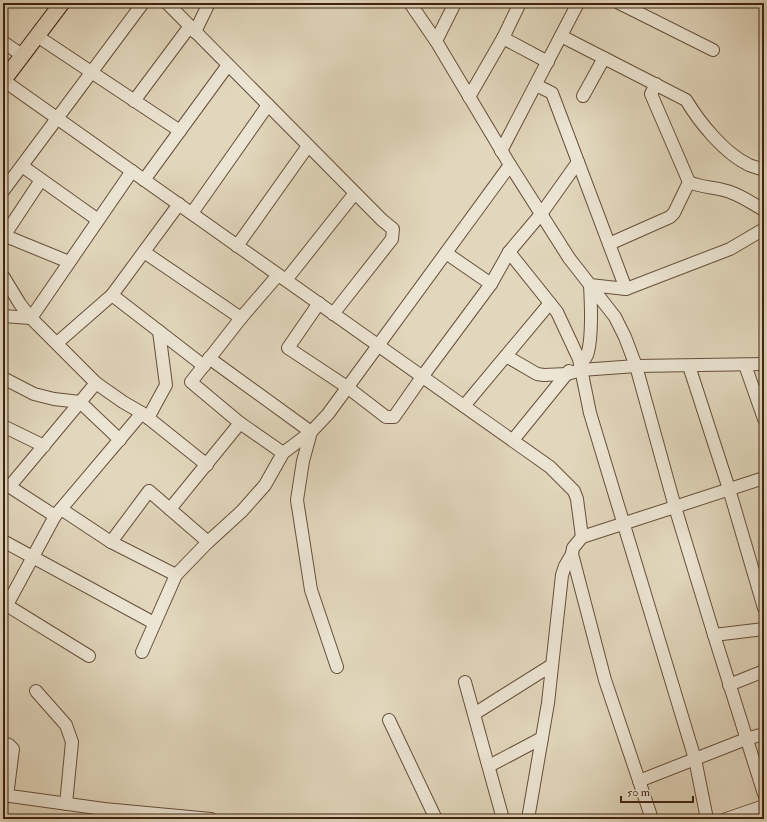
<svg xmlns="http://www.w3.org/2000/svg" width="767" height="822" viewBox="0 0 767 822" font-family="'IM FELL Double Pica',serif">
<rect width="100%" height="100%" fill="#e2d7bd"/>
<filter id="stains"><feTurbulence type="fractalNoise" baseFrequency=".005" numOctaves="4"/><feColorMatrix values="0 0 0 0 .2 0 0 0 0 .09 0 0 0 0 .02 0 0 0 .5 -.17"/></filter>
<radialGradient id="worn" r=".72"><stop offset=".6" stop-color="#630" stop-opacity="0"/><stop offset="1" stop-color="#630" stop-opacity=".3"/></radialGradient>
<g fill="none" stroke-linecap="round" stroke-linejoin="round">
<g stroke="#674f3a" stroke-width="14">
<g id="minor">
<path d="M 167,3 L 382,220 L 393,229 L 392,239 L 333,314"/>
<path d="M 410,3 L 436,41 L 510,165 L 569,258 L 615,317 L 625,337 L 636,366 L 675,507 L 714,635 L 764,794"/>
<path d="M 619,3 L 713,50"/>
<path d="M 195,32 L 209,3"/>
<path d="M 37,36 L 180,131"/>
<path d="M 561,36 L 686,100 C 700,123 724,153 749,165 C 754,167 759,168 764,170"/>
<path d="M 503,38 L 548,62"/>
<path d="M 436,41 L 455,3"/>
<path d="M 3,42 L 22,55"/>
<path d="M 3,80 L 550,467 L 574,491 L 577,499 L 582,537"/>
<path d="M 656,84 L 651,94 L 689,182 C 702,188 717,187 730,192 C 742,196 753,204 764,210"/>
<path d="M 536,85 L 552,93 L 626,289"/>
<path d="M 583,96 L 604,58"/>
<path d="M 469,97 L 503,38 L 520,3"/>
<path d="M 134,101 L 190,26"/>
<path d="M 501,151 L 578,3"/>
<path d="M 22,166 L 98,220"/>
<path d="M 144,180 L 228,65"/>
<path d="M 3,191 L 143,3"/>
<path d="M 192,213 L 268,105"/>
<path d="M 3,235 L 69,262"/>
<path d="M 4,236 L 41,180"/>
<path d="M 609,244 L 670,217 L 674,213 L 689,182"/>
<path d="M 237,246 L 308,146"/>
<path d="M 144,252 L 241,318"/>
<path d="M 509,252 L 557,312 L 579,359 L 590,413 L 695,759 L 707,819"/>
<path d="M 446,253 L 491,284"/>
<path d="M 3,276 L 20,304 L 31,318 L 96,383 L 123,402 L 142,413 L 207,465"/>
<path d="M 286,280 L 355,193"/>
<path d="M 112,295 L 204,366"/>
<path d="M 319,303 L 288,348 L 347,387 L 386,417 L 394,417 L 422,377 L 491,284 L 509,252 L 541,214 L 578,162"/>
<path d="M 3,316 L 31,318"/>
<path d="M 31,318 L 132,171"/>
<path d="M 57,343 L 112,295 L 179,204"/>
<path d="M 506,356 L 537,374 L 544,375 L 567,374 L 581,370 L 636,366 L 764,364"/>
<path d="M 209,358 L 311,432 L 303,461 L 297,500 L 311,590 L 337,667"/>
<path d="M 745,365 L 764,419"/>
<path d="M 580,366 C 582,362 585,359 587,355 C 593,338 591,303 590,285 L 626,289 L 730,249 L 764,229"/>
<path d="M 689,366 L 729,489 L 764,608"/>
<path d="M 3,378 L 34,394 L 54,399 L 80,402 L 120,440"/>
<path d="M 464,406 L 550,303"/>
<path d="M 148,418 L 166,385 L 159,331"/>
<path d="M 240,423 L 283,453"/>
<path d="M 3,426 L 44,446"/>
<path d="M 513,440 L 569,371"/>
<path d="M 4,483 L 55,516"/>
<path d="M 10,486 L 96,383"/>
<path d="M 61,509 L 111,542 L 176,575"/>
<path d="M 170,509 L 240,423 L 191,382 L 241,318 L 278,275"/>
<path d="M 3,541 L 154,623"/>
<path d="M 111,542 L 149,491 L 208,542"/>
<path d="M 3,603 L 89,656"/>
<path d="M 7,605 L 55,516 L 142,413"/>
<path d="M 714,635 L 764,629"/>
<path d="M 142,652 L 176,575 L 208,542 L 242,511 L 265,485 L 283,453 L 311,432 L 328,414 L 510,165"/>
<path d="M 465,682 L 503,819"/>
<path d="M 729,685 L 764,671"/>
<path d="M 36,691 L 66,725 L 72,742 L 66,804"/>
<path d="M 474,714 L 552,665"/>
<path d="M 389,720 L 436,819"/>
<path d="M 3,743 L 9,745 L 13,749 L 7,796"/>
<path d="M 489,766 L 542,738"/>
<path d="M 639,781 L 746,739 L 764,734"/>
<path d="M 3,795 L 104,809 L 211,819"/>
<path d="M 528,819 L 548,703 L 562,575 L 565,566 L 572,554"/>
<path d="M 652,819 L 605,680 L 572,554 L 573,548 L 582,537 L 764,478"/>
<path d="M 726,819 L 764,806"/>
</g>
</g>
<g stroke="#3e220f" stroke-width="17">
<path id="major" d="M 3,81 L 62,3"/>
</g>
<use href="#minor" stroke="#ece5d4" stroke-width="12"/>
<use href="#major" stroke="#e2d7bd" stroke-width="15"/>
</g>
<rect width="767" height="822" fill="none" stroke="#e2d7bd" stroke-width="16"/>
<rect x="4" y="4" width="759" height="814" fill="none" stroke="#3e220f" stroke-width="2"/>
<rect x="8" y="8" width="751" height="806" fill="none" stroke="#3e220f"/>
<path d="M621 796v6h72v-6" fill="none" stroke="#3e220f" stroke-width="2"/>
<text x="627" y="796" font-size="12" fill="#3e220f" stroke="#ece5d4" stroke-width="3" paint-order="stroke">50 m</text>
<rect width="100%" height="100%" filter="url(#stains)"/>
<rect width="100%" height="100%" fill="url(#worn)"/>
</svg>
